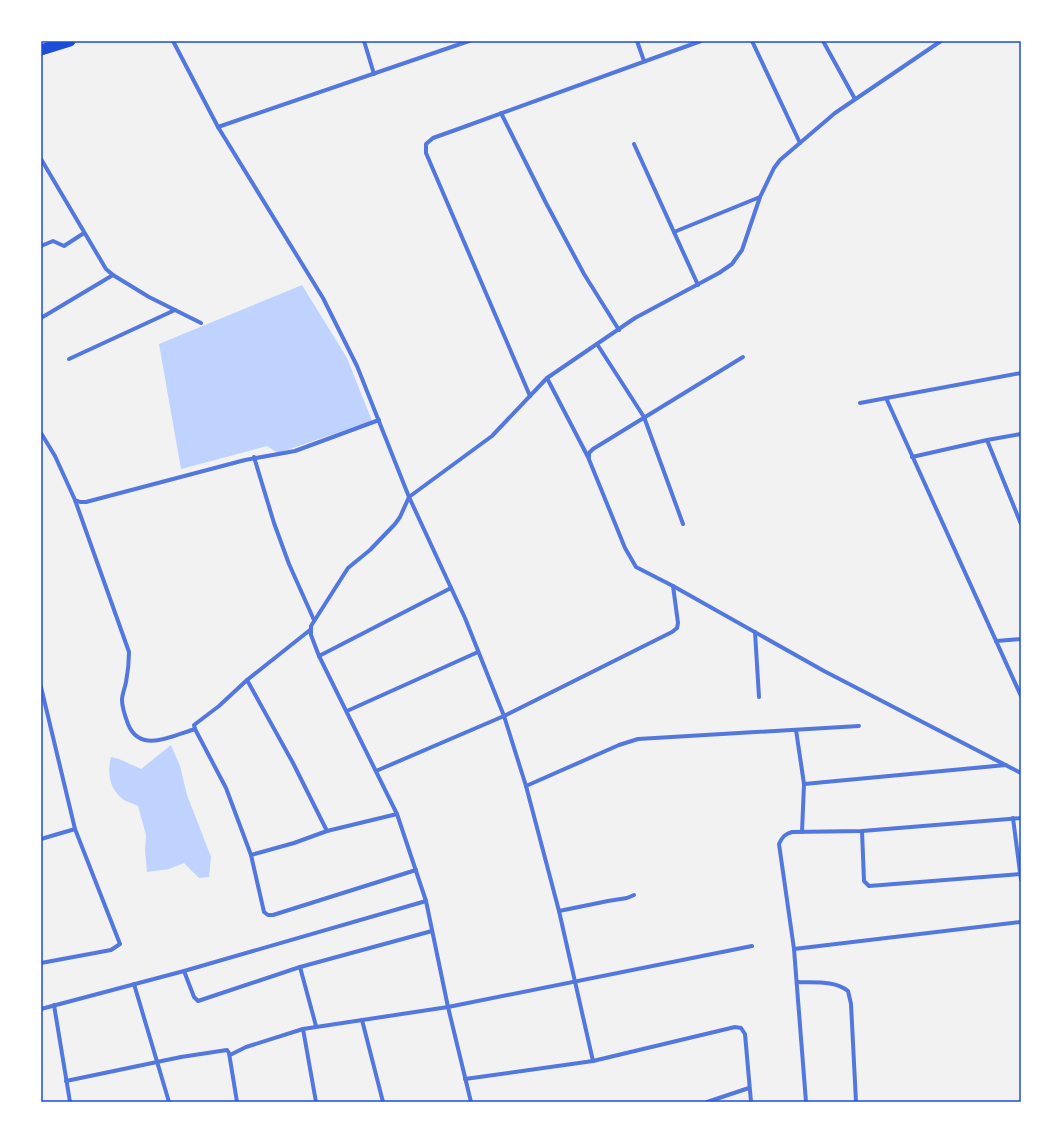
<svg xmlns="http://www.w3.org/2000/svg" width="1062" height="1143" viewBox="0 0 1062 1143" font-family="'Titillium Web',sans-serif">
<rect width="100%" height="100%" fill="#f2f2f2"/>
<g fill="#bfd3fe">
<path d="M 302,285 L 347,358 L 372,421 L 278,453 L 267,446 L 181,469 L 159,344 Z"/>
<path d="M 171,745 L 180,766 L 187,795 L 211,857 L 209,877 L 199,878 L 184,863 L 169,869 L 147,872 L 145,851 L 146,835 L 138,806 C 134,804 128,802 124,800 C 109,790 107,772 111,757 L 119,759 L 141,769 Z"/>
</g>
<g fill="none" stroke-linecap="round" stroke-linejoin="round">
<g stroke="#5277de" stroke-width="4">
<path d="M 173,41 L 218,127 L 323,298 L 357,366 L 409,497 L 465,618 L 504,716 L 526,786 L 559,911 L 593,1061"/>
<path d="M 364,41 L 374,74"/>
<path d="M 637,41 L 644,61"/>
<path d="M 752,41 L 800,143"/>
<path d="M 823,41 L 855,99"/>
<path d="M 501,113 L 546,203 L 584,274 L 619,330"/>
<path d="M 218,127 L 469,41"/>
<path d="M 634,144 L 698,285"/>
<path d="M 41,159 L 106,269 L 113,275 L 149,297 L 201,323"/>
<path d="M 674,232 L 760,197"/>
<path d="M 41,246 L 53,241 L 64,246 L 84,233"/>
<path d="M 41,318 L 113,275"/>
<path d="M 597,344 L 644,417 L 683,524"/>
<path d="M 69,359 L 175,310"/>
<path d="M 547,378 L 588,457 L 625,548 L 636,567 L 673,586 L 824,671 L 1021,773"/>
<path d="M 530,396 L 426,153 L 426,144 L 433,138 L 461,128 L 701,41"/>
<path d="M 886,398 L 1021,696"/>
<path d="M 860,403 L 1021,373"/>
<path d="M 41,433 L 55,456 L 75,500 L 129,652 C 129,662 128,672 126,682 C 125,688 122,694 122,700 C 122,708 125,716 128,724 C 140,754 172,736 195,729"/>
<path d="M 987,440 L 1021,524"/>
<path d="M 254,457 L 274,523 L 289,564 L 314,620"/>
<path d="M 589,457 L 589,453 L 593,449 L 743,357"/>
<path d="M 912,457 L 987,440 L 1021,434"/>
<path d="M 75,500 L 80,502 L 86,502 L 245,460 L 295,451 L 379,420"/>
<path d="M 310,630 L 247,680 L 219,706 L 194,725 L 195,729 L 226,788 L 251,855 L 264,912 L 268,915 L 273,915 L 416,870"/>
<path d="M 755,632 L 759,697"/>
<path d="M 996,641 L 1021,639"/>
<path d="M 319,656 L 451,588"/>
<path d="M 247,680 L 293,763 L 327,831"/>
<path d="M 41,687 L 75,829 L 120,944 L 111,950 L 41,963"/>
<path d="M 347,711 L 478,652"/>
<path d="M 796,730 L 804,784 L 802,832"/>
<path d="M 376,771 L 504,716 L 672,632 L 677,628 L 678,623 L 673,586"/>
<path d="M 804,784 L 1006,765"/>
<path d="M 526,786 L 619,745 L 638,739 L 859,726"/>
<path d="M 1013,818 L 1021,880"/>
<path d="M 862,831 L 864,881 L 869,886 L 1020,874"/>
<path d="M 41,839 L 75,829"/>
<path d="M 251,855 L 294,843 L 327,831 L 397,814"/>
<path d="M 559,911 L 608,901 L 627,898 L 634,895"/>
<path d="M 794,949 L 1021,922"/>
<path d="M 300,967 L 316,1026"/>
<path d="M 184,971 L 194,997 L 198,1001 L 300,967 L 432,931"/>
<path d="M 797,982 C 813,983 835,980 848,991 L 851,1004 L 856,1102"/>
<path d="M 134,984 L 169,1102"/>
<path d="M 54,1005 L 70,1102"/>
<path d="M 41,1009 L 184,971 L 426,901"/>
<path d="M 362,1020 L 383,1102"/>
<path d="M 303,1029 L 316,1102"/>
<path d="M 230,1055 L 246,1047 L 303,1029 L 448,1007 L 752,946"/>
<path d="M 465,1079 L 593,1061 L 735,1027 L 741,1028 L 745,1034 L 751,1102"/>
<path d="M 66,1081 L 181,1057 L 227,1050 L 229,1053 L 237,1102"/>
<path d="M 471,1102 L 448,1007 L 426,901 L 397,814 L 319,656 L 311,635 L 311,626 L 348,568 L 370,550 L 395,524 L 400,517 L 409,497 L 492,436 L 547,378 L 635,318 L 719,273 L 732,264 L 742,250 L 760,197 L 774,168 L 780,160 L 835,113 L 941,41"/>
<path d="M 707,1102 L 749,1088"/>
<path d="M 806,1102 L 794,949 L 779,844 C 782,837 785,834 792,832 L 862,831 L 1021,818"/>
</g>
<path stroke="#1d4ed8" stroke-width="11" d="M 41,50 L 70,41"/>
</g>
<rect width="1062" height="1143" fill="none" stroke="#ffffff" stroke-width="84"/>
<rect x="42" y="42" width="978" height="1059" fill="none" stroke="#1d4ed8" stroke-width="1.5"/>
</svg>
